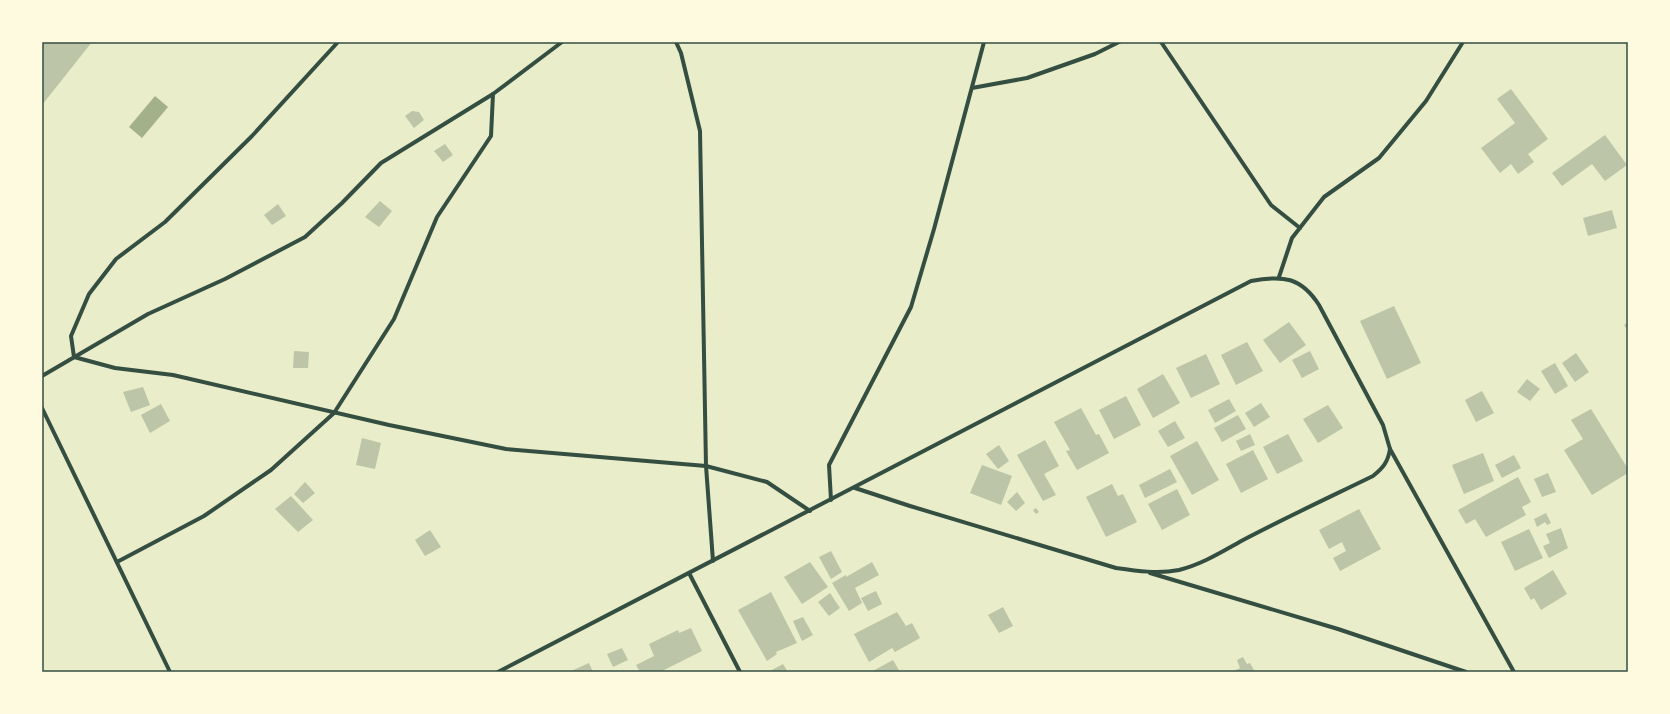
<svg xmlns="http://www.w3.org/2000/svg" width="1670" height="714" viewBox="0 0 1670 714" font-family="'Golos Text',sans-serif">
<rect width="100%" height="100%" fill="#e9edc9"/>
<path fill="#a3b18a" d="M 155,96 L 168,107 L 142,138 L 129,127 Z"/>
<g fill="#bcc5a7">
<path d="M 42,42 L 92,42 L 42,105 Z"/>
<path d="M 1511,89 L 1548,139 L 1528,154 L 1534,162 L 1518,174 L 1511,164 L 1500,173 L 1481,148 L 1515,123 L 1497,99 Z"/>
<path d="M 412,111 L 419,112 L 424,120 L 414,128 L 405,116 Z"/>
<path d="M 1605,135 L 1627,165 L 1605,181 L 1592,164 L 1562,186 L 1552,173 Z"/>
<path d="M 445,144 L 453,155 L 443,162 L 434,151 Z"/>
<path d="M 380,201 L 392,211 L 379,227 L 365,217 Z"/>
<path d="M 278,204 L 286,216 L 272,225 L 264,215 Z"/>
<path d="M 1612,210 L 1617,228 L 1588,236 L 1583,218 Z"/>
<path d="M 1394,306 L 1421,363 L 1387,379 L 1360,321 Z"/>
<path d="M 1289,322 L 1306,345 L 1280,363 L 1263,340 Z"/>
<path d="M 1628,322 L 1628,331 L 1624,325 Z"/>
<path d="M 1247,342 L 1263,371 L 1236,385 L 1221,355 Z"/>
<path d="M 294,351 L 309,352 L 308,368 L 293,368 Z"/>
<path d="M 1310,351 L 1319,369 L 1302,378 L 1292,360 Z"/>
<path d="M 1576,353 L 1589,372 L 1575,382 L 1562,363 Z"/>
<path d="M 1206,354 L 1220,384 L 1191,398 L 1176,368 Z"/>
<path d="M 1555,363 L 1568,386 L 1555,394 L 1541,371 Z"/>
<path d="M 1163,374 L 1180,403 L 1153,418 L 1137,389 Z"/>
<path d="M 1527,379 L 1540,389 L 1530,401 L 1517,392 Z"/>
<path d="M 143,387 L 150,405 L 131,412 L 123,392 Z"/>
<path d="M 1482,391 L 1494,413 L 1476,422 L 1465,400 Z"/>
<path d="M 1126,396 L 1141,425 L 1114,439 L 1099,410 Z"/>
<path d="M 1229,399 L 1236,411 L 1215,423 L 1208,410 Z"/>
<path d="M 1261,403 L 1270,417 L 1254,427 L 1245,413 Z"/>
<path d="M 161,404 L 170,421 L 150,433 L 141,415 Z"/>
<path d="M 1328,405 L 1343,428 L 1318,443 L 1303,419 Z"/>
<path d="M 1081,408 L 1096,435 L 1099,434 L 1109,453 L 1077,470 L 1066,451 L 1070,450 L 1054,422 Z"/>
<path d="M 1591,409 L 1628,469 L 1628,473 L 1592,495 L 1564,450 L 1583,439 L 1571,420 Z"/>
<path d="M 1238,415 L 1246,429 L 1222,442 L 1214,428 Z"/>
<path d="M 1175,421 L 1185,438 L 1168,447 L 1158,431 Z"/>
<path d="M 1250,434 L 1255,445 L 1241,451 L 1236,441 Z"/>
<path d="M 1288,434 L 1303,461 L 1277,474 L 1263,447 Z"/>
<path d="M 362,438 L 381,443 L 375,469 L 356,465 Z"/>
<path d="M 1045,440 L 1059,466 L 1044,474 L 1056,495 L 1043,501 L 1017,455 Z"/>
<path d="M 1197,441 L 1219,480 L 1192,495 L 1170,456 Z"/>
<path d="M 999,445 L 1009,461 L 998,469 L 986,454 Z"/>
<path d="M 1253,450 L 1268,479 L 1241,493 L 1226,464 Z"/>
<path d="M 1483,453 L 1494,481 L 1464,494 L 1452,465 Z"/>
<path d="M 1514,455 L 1521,468 L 1502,478 L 1495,465 Z"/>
<path d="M 982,465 L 1012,476 L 1001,505 L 970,493 Z"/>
<path d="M 1170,469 L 1177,482 L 1145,498 L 1139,485 Z"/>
<path d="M 1548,473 L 1556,492 L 1542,497 L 1534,479 Z"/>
<path d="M 1518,477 L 1531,502 L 1522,507 L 1526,515 L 1486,537 L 1475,519 L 1466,524 L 1458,510 Z"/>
<path d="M 305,482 L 315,493 L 303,503 L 294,494 Z"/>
<path d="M 1112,484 L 1118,496 L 1123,494 L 1137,522 L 1106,537 L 1086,497 Z"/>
<path d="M 1177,489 L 1190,515 L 1162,530 L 1148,504 Z"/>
<path d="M 1017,492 L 1025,503 L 1016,511 L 1007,502 Z"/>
<path d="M 291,496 L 313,520 L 298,532 L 275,509 Z"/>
<path d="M 1036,508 L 1039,512 L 1036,514 L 1033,510 Z"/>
<path d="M 1359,509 L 1381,549 L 1340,571 L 1333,558 L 1346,551 L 1342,542 L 1329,549 L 1319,530 Z"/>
<path d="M 1546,513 L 1551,523 L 1547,525 L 1545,522 L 1537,527 L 1534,519 Z"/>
<path d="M 1561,528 L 1568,548 L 1549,558 L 1543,546 L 1550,543 L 1546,534 Z"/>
<path d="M 1529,529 L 1543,558 L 1515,571 L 1501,542 Z"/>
<path d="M 430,530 L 441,547 L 425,556 L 415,540 Z"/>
<path d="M 831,551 L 842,572 L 831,579 L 819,557 Z"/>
<path d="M 810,562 L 828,587 L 802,604 L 784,577 Z"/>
<path d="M 872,562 L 879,575 L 855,588 L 862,603 L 849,611 L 832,583 L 846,575 L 846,577 Z"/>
<path d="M 1553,570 L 1567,594 L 1541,610 L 1534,598 L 1531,600 L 1524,588 Z"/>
<path d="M 876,591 L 882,604 L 868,611 L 861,598 Z"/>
<path d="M 771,592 L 797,643 L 776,652 L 777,654 L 767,661 L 738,610 Z"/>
<path d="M 830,593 L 840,608 L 829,616 L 818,602 Z"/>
<path d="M 1003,607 L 1013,626 L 999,633 L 988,615 Z"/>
<path d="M 897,612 L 906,626 L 912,623 L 920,638 L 895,652 L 892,648 L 869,662 L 854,634 Z"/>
<path d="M 803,617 L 813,635 L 802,641 L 793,621 Z"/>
<path d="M 691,628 L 702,651 L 660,672 L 640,672 L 636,665 L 654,656 L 649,644 L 678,630 L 679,633 Z"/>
<path d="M 622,648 L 628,660 L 613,667 L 607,654 Z"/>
<path d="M 1243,657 L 1247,664 L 1250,663 L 1255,672 L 1232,672 L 1240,668 L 1237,660 Z"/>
<path d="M 893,660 L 900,672 L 871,672 Z"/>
<path d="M 589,663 L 593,672 L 569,672 Z"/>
<path d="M 783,664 L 788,672 L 771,672 L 770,671 Z"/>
</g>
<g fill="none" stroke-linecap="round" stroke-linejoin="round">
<g stroke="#344e41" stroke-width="4">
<path d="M 338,42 L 252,136 L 165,222 L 116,259 L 89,294 L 71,336 L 74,357 L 115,368 L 173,375 L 389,425 L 506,449 L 706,466 L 767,482 L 810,511"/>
<path d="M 676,42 L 681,53 L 700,131 L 706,466 L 713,561"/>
<path d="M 1161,42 L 1271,205 L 1300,228"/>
<path d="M 972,88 L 1027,78 L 1095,54 L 1119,42"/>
<path d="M 1279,277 L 1292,238 L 1324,197 L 1379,158 L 1426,101 L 1463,42"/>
<path d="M 42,376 L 148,314 L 225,279 L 305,237 L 342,203 L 381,163 L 493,94 L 562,42"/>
<path d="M 42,408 L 170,672"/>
<path d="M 855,488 L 910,506 L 1116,568 C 1137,571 1158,574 1179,570 C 1203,564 1223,551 1245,539 C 1287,517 1330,497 1373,476 C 1383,468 1388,462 1390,449"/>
<path d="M 831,500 L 829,465 L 911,307 L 934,229 L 984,42"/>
<path d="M 117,562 L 204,516 L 271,470 L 334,413 L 394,319 L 437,217 L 491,136 L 493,94"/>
<path d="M 689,573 L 740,672"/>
<path d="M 1150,573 L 1338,629 L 1466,672"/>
<path d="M 498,672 L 1251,281 C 1283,275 1301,277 1319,305 L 1383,425 L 1390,449 L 1514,672"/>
</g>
</g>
<rect width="1670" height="714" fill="none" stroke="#fefae0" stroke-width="86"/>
<rect x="43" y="43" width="1584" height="628" fill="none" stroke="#344e41" stroke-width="1.5"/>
</svg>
